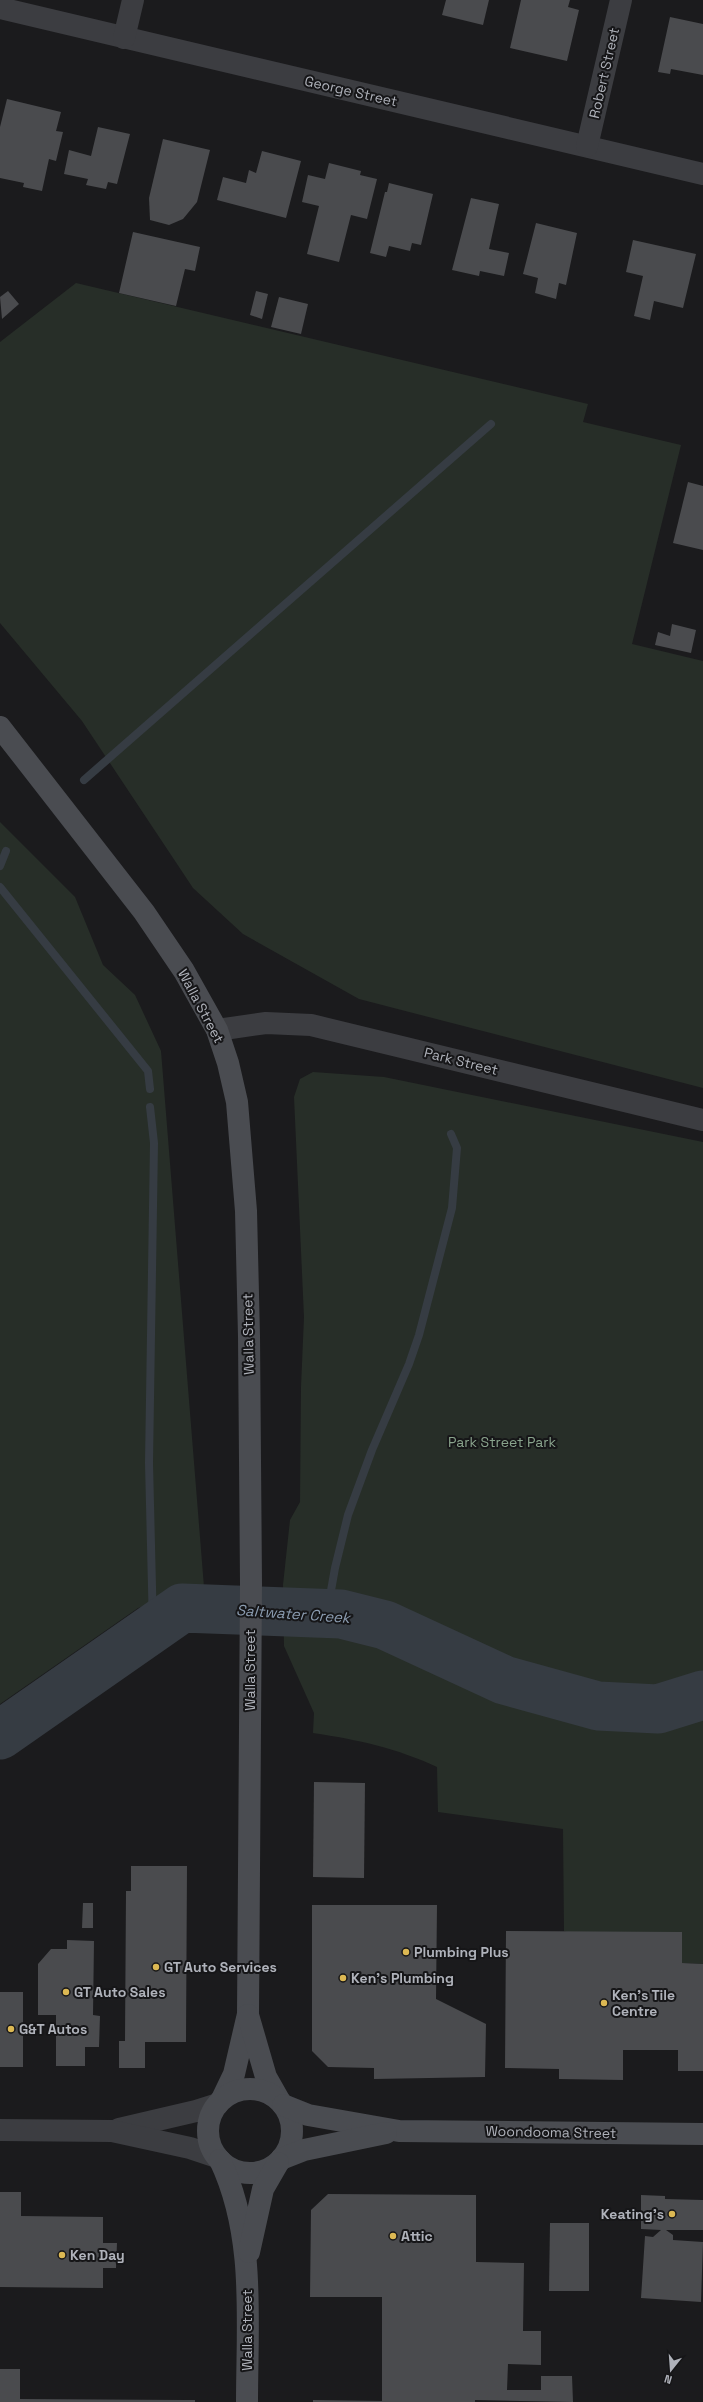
<svg xmlns="http://www.w3.org/2000/svg" width="703" height="2402" viewBox="0 0 703 2402" font-family="'Space Grotesk',sans-serif">
<rect width="100%" height="100%" fill="#1b1b1d"/>
<g fill="#272e28">
<path d="M 76,283 L 588,404 L 583,422 L 681,445 L 632,644 L 703,661 L 703,1088 L 359,999 L 243,934 L 193,888 L 82,721 L 0,623 L 0,342 Z"/>
<path d="M 0,822 L 75,897 L 103,965 L 135,995 L 161,1051 L 204,1587 L 138,1608 L 0,1704 Z"/>
<path d="M 313,1072 L 384,1077 L 703,1142 L 703,1964 L 682,1963 L 564,1931 L 563,1829 L 438,1812 L 437,1767 C 396,1748 359,1740 313,1733 L 314,1713 L 284,1646 L 283,1585 L 290,1520 L 300,1502 L 301,1387 L 304,1317 L 294,1097 L 300,1079 Z"/>
</g>
<g fill="none" stroke-linecap="round" stroke-linejoin="round">
<g stroke="#363c43" stroke-width="8">
<path d="M 84,780 L 491,424"/>
<path d="M 0,866 L 6,851"/>
<path d="M 0,887 L 148,1071 L 150,1089"/>
<path d="M 150,1107 L 154,1143 L 149,1463 L 153,1628"/>
<path d="M 327,1613 L 335,1568 L 348,1515 L 372,1450 L 409,1364 L 419,1335 L 452,1208 L 457,1148 L 451,1134"/>
</g>
<path stroke="#363c43" stroke-width="49" d="M 0,1735 L 182,1608 L 341,1614 L 385,1625 L 504,1680 L 598,1706 L 658,1709 L 703,1695"/>
</g>
<g fill="#4a4b4e">
<path d="M 446,0 L 489,0 L 483,25 L 442,15 Z"/>
<path d="M 521,0 L 570,0 L 568,7 L 579,10 L 567,61 L 510,48 Z"/>
<path d="M 670,17 L 703,24 L 703,75 L 671,69 L 670,74 L 658,72 Z"/>
<path d="M 7,99 L 61,112 L 56,131 L 63,132 L 56,161 L 49,159 L 42,191 L 23,187 L 24,183 L 0,178 L 0,127 Z"/>
<path d="M 98,127 L 130,134 L 117,184 L 108,182 L 106,189 L 86,185 L 88,179 L 64,174 L 69,150 L 91,156 Z"/>
<path d="M 163,139 L 210,150 L 197,202 L 183,219 L 169,225 L 150,220 L 149,198 Z"/>
<path d="M 262,151 L 301,161 L 286,218 L 217,200 L 223,177 L 246,183 L 249,170 L 256,173 Z"/>
<path d="M 329,163 L 361,171 L 360,175 L 377,179 L 367,219 L 351,215 L 339,262 L 307,254 L 319,206 L 302,202 L 308,175 L 325,179 Z"/>
<path d="M 389,183 L 433,194 L 421,245 L 412,243 L 410,251 L 389,246 L 386,257 L 370,253 L 385,192 L 387,192 Z"/>
<path d="M 471,198 L 499,204 L 489,249 L 509,253 L 504,276 L 480,271 L 479,276 L 452,270 Z"/>
<path d="M 536,223 L 577,233 L 566,285 L 559,283 L 556,299 L 535,293 L 538,278 L 523,274 Z"/>
<path d="M 133,232 L 200,247 L 195,271 L 185,269 L 176,306 L 119,293 Z"/>
<path d="M 633,240 L 696,254 L 683,308 L 654,301 L 650,320 L 634,316 L 643,276 L 626,272 Z"/>
<path d="M 8,291 L 19,304 L 2,319 L 0,297 Z"/>
<path d="M 256,291 L 268,294 L 262,319 L 250,315 Z"/>
<path d="M 279,297 L 308,304 L 301,334 L 271,327 Z"/>
<path d="M 688,482 L 703,486 L 703,550 L 673,543 Z"/>
<path d="M 672,624 L 696,630 L 691,653 L 655,645 L 658,632 L 670,636 Z"/>
<path d="M 314,1782 L 365,1783 L 364,1878 L 313,1877 Z"/>
<path d="M 131,1866 L 187,1866 L 186,2042 L 145,2042 L 145,2068 L 119,2068 L 119,2041 L 125,2041 L 126,1891 L 131,1891 Z"/>
<path d="M 83,1903 L 93,1903 L 93,1928 L 82,1928 Z"/>
<path d="M 312,1905 L 437,1905 L 436,1999 L 486,2024 L 485,2077 L 374,2079 L 374,2068 L 328,2067 L 312,2051 Z"/>
<path d="M 506,1931 L 682,1932 L 682,1963 L 703,1964 L 703,2071 L 678,2071 L 678,2050 L 623,2050 L 623,2080 L 559,2079 L 559,2069 L 505,2068 Z"/>
<path d="M 67,1940 L 94,1941 L 93,2015 L 100,2016 L 99,2047 L 85,2047 L 85,2066 L 56,2066 L 56,2015 L 38,2015 L 38,1964 L 51,1949 L 67,1949 Z"/>
<rect x="0" y="1992" width="23" height="75"/>
<path d="M 0,2192 L 21,2192 L 21,2216 L 103,2217 L 103,2243 L 117,2243 L 116,2268 L 103,2268 L 103,2288 L 0,2287 Z"/>
<path d="M 328,2194 L 476,2195 L 476,2262 L 524,2263 L 523,2331 L 541,2331 L 541,2365 L 508,2364 L 507,2390 L 541,2390 L 541,2376 L 572,2376 L 573,2402 L 475,2400 L 475,2402 L 313,2402 L 313,2400 L 382,2401 L 382,2297 L 310,2297 L 311,2210 Z"/>
<path d="M 641,2195 L 665,2196 L 665,2199 L 703,2200 L 703,2230 L 666,2230 L 673,2235 L 673,2240 L 703,2242 L 701,2302 L 641,2298 L 645,2236 L 653,2237 L 661,2230 L 641,2229 Z"/>
<path d="M 550,2223 L 589,2223 L 589,2291 L 549,2291 Z"/>
<path d="M 0,2369 L 20,2369 L 20,2399 L 185,2400 L 195,2400 L 195,2402 L 0,2402 Z"/>
</g>
<g fill="none" stroke-linecap="round" stroke-linejoin="round">
<g stroke="#3c3d41" stroke-width="22">
<path d="M 0,8 L 703,174"/>
<path d="M 124,38 L 133,0"/>
<path d="M 587,146 L 621,0"/>
<path d="M 217,1030 L 266,1023 L 311,1025 L 703,1120"/>
<path d="M 119,2129 L 196,2111 L 218,2104"/>
<path d="M 0,2130 L 112,2131 L 190,2148 L 217,2157"/>
</g>
<g stroke="#4a4c51" stroke-width="22">
<path d="M 0,727 L 144,912 L 184,971 L 217,1030 L 228,1063 L 237,1102 L 246,1211 L 249,1336 L 251,1583 L 248,2014 L 234,2074 L 222,2099"/>
<path d="M 248,2015 L 266,2077 L 279,2100"/>
<circle cx="250" cy="2131" r="42"/>
<path d="M 283,2105 L 308,2115 L 399,2131 L 703,2134"/>
<path d="M 281,2159 L 304,2150 L 386,2133"/>
<path d="M 220,2160 C 256,2236 247,2321 247,2402"/>
<path d="M 249,2252 L 263,2189 L 278,2163"/>
</g>
</g>
<g fill="#dcb853" stroke="#161618" stroke-width="1.5">
<circle cx="406" cy="1952" r="4"/>
<circle cx="156" cy="1967" r="4"/>
<circle cx="343" cy="1978" r="4"/>
<circle cx="66" cy="1992" r="4"/>
<circle cx="604" cy="2003" r="4"/>
<circle cx="11" cy="2029" r="4"/>
<circle cx="672" cy="2214" r="4"/>
<circle cx="393" cy="2236" r="4"/>
<circle cx="62" cy="2255" r="4"/>
</g>
<g text-anchor="middle" stroke-width="4" stroke-linejoin="round" paint-order="stroke">
<g font-size="14" fill="#afb2ba" stroke="#161618">
<text transform="translate(604 73) rotate(-77)" y="5">Robert Street</text>
<text transform="translate(351 91) rotate(13)" y="5">George Street</text>
<text transform="translate(201 1006) rotate(62)" y="5">Walla Street</text>
<text transform="translate(461 1061) rotate(14)" y="5">Park Street</text>
<text transform="translate(248 1334) rotate(-91)" y="5">Walla Street</text>
<text transform="translate(250 1670) rotate(-90)" y="5">Walla Street</text>
<text transform="translate(551 2132) rotate(1)" y="5">Woondooma Street</text>
<text transform="translate(247 2330) rotate(-90)" y="5">Walla Street</text>
</g>
<g font-size="14" fill="#89a38c" stroke="#161618">
<text x="502" y="1447">Park Street Park</text>
</g>
<g font-size="14" font-weight="bold" fill="#afb2ba" stroke="#161618" text-anchor="start">
<text x="414" y="1957">Plumbing Plus</text>
<text x="164" y="1972">GT Auto Services</text>
<text x="351" y="1983">Ken's Plumbing</text>
<text x="74" y="1997">GT Auto Sales</text>
<text x="612" y="2000">Ken's Tile<tspan x="612" dy="16">Centre</tspan></text>
<text x="19" y="2034">G&amp;T Autos</text>
<text x="664" y="2219" text-anchor="end">Keating's</text>
<text x="401" y="2241">Attic</text>
<text x="70" y="2260">Ken Day</text>
</g>
<g font-size="15" font-style="italic" fill="#8b9cb0" stroke="#161618">
<text transform="translate(293 1614) rotate(4)" y="5">Saltwater Creek</text>
</g>
</g>
<g transform="translate(671 2370) rotate(197)" stroke="#161618" stroke-width="3" paint-order="stroke">
<path d="M0-3L7 15L0 10L-7 15Z" fill="#afb2ba"/>
<text y="-6" font-size="11" font-weight="bold" text-anchor="middle" fill="#afb2ba">N</text>
</g>
</svg>
